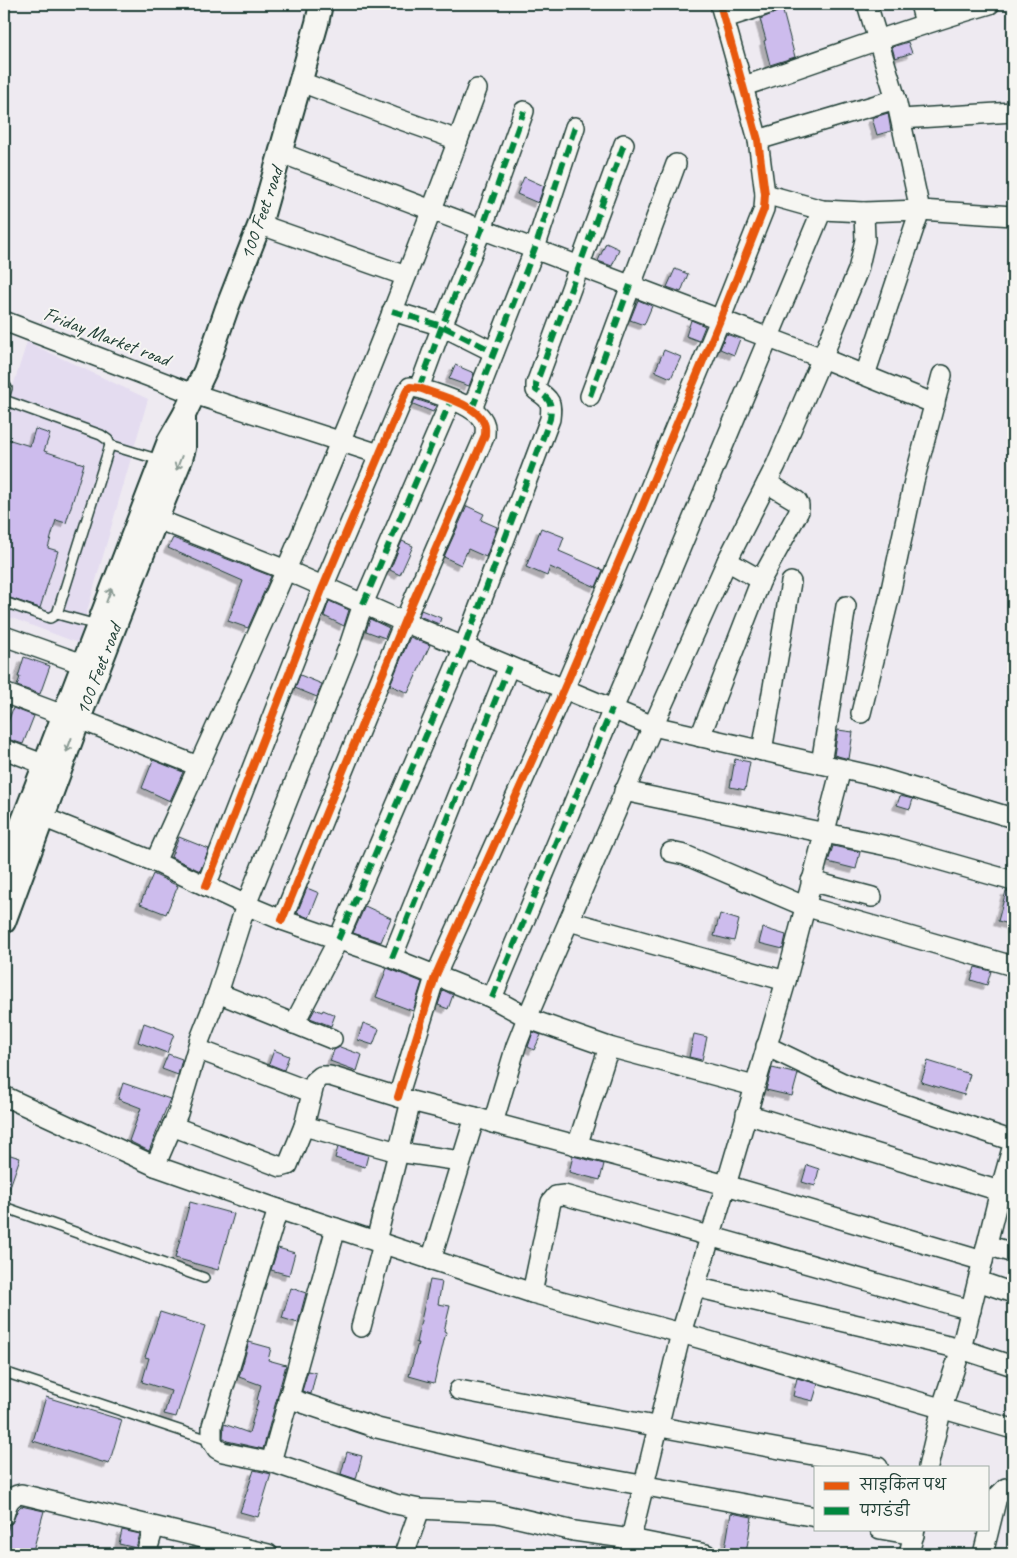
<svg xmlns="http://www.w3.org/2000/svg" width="1017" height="1558" viewBox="0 0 1017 1558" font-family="Caveat,'Playpen Sans Deva',sans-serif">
<defs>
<filter id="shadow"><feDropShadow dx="-4.5" dy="4.5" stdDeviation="0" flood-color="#0004"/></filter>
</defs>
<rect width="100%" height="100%" fill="#eeeaf1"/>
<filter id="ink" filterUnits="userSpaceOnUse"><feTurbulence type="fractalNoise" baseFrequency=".02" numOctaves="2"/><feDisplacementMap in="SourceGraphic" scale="10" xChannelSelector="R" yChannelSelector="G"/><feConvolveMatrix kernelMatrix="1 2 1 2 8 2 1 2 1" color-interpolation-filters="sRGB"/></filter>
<g filter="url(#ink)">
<path fill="#e4dcf0" d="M 27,342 L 148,399 L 78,643 L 4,615 L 4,415 Z"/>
<g fill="#cdbced" stroke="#1f3d34" filter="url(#shadow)">
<path d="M 781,4 L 795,57 L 770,65 L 764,41 L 766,40 L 760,19 L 777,12 Z"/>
<path d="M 908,42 L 912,53 L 895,58 L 892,47 Z"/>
<path d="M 888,113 L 891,131 L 877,135 L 872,118 Z"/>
<path d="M 524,177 L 544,186 L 538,203 L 517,194 Z"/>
<path d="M 606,243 L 619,249 L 612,266 L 598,261 Z"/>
<path d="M 675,269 L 688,274 L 681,292 L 667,287 Z"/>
<path d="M 638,300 L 652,306 L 644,325 L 630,320 Z"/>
<path d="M 691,320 L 705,326 L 699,341 L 686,336 Z"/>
<path d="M 726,334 L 740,339 L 734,355 L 720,349 Z"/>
<path d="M 664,350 L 681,357 L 671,378 L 655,371 Z"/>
<path d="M 455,365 L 474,373 L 469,386 L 449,379 Z"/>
<path d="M 415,399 L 436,406 L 433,412 L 413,404 Z"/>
<path d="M 35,429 L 50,434 L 44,451 L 84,464 L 66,523 L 56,520 L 48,548 L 58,551 L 40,608 L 4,596 L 4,438 L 30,446 Z"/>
<path d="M 467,506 L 484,514 L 481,520 L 497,527 L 486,557 L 468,549 L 461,565 L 444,557 Z"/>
<path d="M 541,528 L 564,537 L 559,551 L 603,570 L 596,587 L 550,567 L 547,576 L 526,567 Z"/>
<path d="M 173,538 L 271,576 L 248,628 L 228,621 L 243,581 L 168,548 Z"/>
<path d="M 402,541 L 413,546 L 400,575 L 390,570 Z"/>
<path d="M 329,601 L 349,610 L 344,626 L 324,616 Z"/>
<path d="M 421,610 L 441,618 L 439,624 L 419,616 Z"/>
<path d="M 370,619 L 389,628 L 385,638 L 366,631 Z"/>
<path d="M 410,637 L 430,645 L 408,693 L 390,685 Z"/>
<path d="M 24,657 L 50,666 L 40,694 L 17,686 L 20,677 L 18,677 Z"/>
<path d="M 300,675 L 322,684 L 317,697 L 295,688 Z"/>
<path d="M 13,708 L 34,716 L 23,744 L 4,738 L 4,724 L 7,725 Z"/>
<path d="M 838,730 L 853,732 L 849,759 L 834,755 Z"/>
<path d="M 735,759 L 750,762 L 745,790 L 730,787 Z"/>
<path d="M 153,760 L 183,772 L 170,801 L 142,788 Z"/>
<path d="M 900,796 L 913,799 L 910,809 L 897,805 Z"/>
<path d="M 179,837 L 209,849 L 200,871 L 171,857 Z"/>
<path d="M 833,846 L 860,852 L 856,869 L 828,862 Z"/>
<path d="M 153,874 L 178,886 L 166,914 L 140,904 Z"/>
<path d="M 307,888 L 319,893 L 309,918 L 297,913 Z"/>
<path d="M 1006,891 L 1013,892 L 1013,925 L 998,921 Z"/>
<path d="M 365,906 L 391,918 L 381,942 L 353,933 Z"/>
<path d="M 720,914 L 739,920 L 734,941 L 714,936 Z"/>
<path d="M 763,928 L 786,935 L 783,949 L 759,943 Z"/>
<path d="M 975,967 L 991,971 L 987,985 L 971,980 Z"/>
<path d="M 387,968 L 422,982 L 413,1011 L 376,997 Z"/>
<path d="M 443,990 L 453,995 L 448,1009 L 438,1005 Z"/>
<path d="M 315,1009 L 322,1012 L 323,1010 L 335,1015 L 331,1026 L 310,1018 Z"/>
<path d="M 144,1023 L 174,1034 L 167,1053 L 138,1042 Z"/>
<path d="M 363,1023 L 379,1029 L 373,1045 L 358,1040 Z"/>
<path d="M 533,1032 L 541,1035 L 534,1050 L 528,1047 Z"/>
<path d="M 694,1034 L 707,1037 L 702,1060 L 689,1057 Z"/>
<path d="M 340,1047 L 362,1055 L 357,1071 L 330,1061 L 334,1050 Z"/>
<path d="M 274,1050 L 289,1056 L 284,1070 L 269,1064 Z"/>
<path d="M 168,1054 L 182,1059 L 178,1075 L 162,1069 Z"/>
<path d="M 928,1061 L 970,1074 L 964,1095 L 921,1082 Z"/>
<path d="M 772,1068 L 798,1074 L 792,1096 L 766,1090 Z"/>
<path d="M 123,1083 L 170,1099 L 149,1151 L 129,1141 L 141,1108 L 118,1099 Z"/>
<path d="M 338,1147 L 368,1155 L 365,1167 L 335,1158 Z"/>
<path d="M 4,1153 L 20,1158 L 6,1198 L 4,1198 Z"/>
<path d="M 573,1156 L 604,1164 L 600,1180 L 569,1172 Z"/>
<path d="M 807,1165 L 819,1169 L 815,1186 L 802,1182 Z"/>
<path d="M 190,1202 L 234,1214 L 218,1270 L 175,1258 Z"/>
<path d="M 278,1248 L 295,1253 L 289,1275 L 271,1270 Z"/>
<path d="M 430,1280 L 442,1282 L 438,1304 L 450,1306 L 444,1331 L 446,1332 L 434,1383 L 409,1376 L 418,1343 L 416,1343 Z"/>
<path d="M 291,1288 L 306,1293 L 298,1323 L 282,1318 Z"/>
<path d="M 160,1312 L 205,1326 L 176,1417 L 164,1414 L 171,1391 L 142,1382 L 149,1358 L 145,1357 Z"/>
<path d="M 249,1342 L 271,1348 L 268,1360 L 286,1365 L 263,1449 L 227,1441 L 223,1438 L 224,1424 L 249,1433 L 258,1401 L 257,1400 L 261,1385 L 239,1377 Z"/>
<path d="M 308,1371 L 316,1373 L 311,1394 L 302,1391 Z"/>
<path d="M 797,1378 L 818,1384 L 813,1401 L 793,1396 Z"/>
<path d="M 46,1397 L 122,1420 L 109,1464 L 33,1441 Z"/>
<path d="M 347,1452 L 362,1456 L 356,1479 L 341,1474 Z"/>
<path d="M 254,1470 L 271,1474 L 258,1517 L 240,1512 Z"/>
<path d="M 21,1506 L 44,1511 L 32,1554 L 4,1554 L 4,1544 L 9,1525 L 12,1523 L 18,1509 Z"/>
<path d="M 731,1513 L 752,1517 L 746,1553 L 725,1549 Z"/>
<path d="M 122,1530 L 140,1534 L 136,1548 L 119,1544 Z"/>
</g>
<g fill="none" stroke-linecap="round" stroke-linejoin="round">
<g stroke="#1f3d34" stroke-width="12">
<g id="service">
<path d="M 4,383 L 7,388 L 4,399"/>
<path d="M 4,400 L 101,435 L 108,440 L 110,445 L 57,614 L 50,618 L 4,602"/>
<path d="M 110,445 L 160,460"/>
<path d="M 57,614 L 97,625"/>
<path d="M 4,1207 L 204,1278"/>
<path d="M 4,1372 L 212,1441"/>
</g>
</g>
<g stroke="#1f3d34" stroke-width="22">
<g id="minor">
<path d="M 920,4 L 925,23"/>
<path d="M 725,18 L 769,4"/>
<path d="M 301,82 L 393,117 L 458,140"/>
<path d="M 744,86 C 826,59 907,28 990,4"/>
<path d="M 901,119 L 1013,112"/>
<path d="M 758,140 L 896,99"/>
<path d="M 281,153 L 822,358 L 935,404"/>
<path d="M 765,194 L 822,210 L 864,212 L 920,210 L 1013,216"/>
<path d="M 261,221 L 270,228 L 406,276"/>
<path d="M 392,311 L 442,326 L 494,352"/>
<path d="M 4,321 L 194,394 L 379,454"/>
<path d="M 865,375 L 920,210 L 896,99 L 867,4"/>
<path d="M 419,388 L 442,326 L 482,229 L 524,111"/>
<path d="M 590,396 L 676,164"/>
<path d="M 472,409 L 535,248 L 575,127"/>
<path d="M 144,514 L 286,570 L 404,622 L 653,726 L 874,776 L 1013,818"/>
<path d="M 727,561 L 761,580"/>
<path d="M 4,636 L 97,669"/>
<path d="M 4,693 L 63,715"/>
<path d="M 861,713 L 889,599 L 914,481 L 942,375"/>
<path d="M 79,719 L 198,766"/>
<path d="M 700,737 L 761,580 L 799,511 L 799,505 L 797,501 L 767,483"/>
<path d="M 4,749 L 43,764"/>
<path d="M 762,751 L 791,582"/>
<path d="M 821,764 L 846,606"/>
<path d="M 624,791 L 897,848 L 1013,881"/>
<path d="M 30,812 L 155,862 L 246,905 L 282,920 L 392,958 L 492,998 L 532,1020 L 609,1047 L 754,1086"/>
<path d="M 671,852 L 685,855 L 804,906 L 1013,966"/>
<path d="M 155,862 C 218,722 282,584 340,442 C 388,326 433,208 477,89"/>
<path d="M 811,881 L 872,897"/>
<path d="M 206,886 L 323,587 L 406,392 L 410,387 L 419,388 C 437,395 477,404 484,423 C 486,427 485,431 485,435 L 404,622 L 282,920"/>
<path d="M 569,921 L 786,981"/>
<path d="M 392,958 L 509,666"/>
<path d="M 218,993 L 332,1039"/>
<path d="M 492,998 L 822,210"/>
<path d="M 294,1024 L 338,940 L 464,647 L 550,419 C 552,402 551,400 536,390 L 536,384 L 624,144"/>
<path d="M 766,1046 L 845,1084 L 1013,1141"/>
<path d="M 197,1049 L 311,1092"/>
<path d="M 4,1096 L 155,1166 L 278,1209 L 481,1276 L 532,1293 L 681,1333 L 1013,1429"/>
<path d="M 398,1097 L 435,977 L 564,689 L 637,519 L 720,320 L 764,209 L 765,194 L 758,140 L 720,4"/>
<path d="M 746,1114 L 1013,1195"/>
<path d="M 493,1123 L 726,1185 L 983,1261"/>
<path d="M 172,1126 L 281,1167 L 288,1165 L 304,1126 L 315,1081 L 321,1076 L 330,1076 L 411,1101 L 475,1117"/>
<path d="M 304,1126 L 398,1152 L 461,1161"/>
<path d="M 577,1146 L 609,1047"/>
<path d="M 155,1166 L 178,1113 L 200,1039 L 218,993 L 246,905 L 349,646 L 363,604 L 451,400"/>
<path d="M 278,1209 L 212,1426 L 212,1441 L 217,1449 L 223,1452 L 271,1462 L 395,1504 L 420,1509 L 497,1513 L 574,1531 L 631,1539 L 706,1554"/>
<path d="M 376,1241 L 411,1101"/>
<path d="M 987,1245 L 1013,1253"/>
<path d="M 431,1260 L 475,1117 L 493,1123 L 516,1046 L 527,1018 L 653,726 L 727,561 L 776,465 L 822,358 L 858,270 L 865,240 L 864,212"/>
<path d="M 978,1281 L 1013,1293"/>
<path d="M 695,1287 L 961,1349 L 1013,1366"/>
<path d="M 532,1293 L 551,1202 L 556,1196 L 564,1195 L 971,1310"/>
<path d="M 361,1327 L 383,1244"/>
<path d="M 459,1390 L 878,1467"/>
<path d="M 288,1398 L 377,1428 L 473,1451 L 559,1470 L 816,1517"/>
<path d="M 271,1462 L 336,1228"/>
<path d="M 928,1467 L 942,1407 L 961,1349 L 1000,1191 L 1013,1145"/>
<path d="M 4,1515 C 7,1504 9,1496 21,1494 L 268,1554"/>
<path d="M 880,1529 L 914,1535"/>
<path d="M 146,1554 L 154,1527"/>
<path d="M 404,1554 L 420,1509"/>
<path d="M 627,1554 L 681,1333 L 726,1185 L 786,981 L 841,769"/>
<path d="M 909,1554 L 915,1529"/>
<path d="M 983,1554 L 997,1497 L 1006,1488 L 1013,1489"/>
</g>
</g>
<g stroke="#1f3d34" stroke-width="26">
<g id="tertiary">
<path d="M 4,870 L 169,441 L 184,415 L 205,371 L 227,308 L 261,221 L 317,23 L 321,4"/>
<path d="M 4,922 L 82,711 L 156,520 L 181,459 L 184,448 L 184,416"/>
</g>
</g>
<use href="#service" stroke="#f6f6f2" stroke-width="9"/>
<use href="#minor" stroke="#f6f6f2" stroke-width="19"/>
<use href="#tertiary" stroke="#f6f6f2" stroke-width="22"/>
<g stroke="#00873e" stroke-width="6" stroke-dasharray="12 6" stroke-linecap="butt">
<path d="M 392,311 L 442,326 L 494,352"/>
<path d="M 419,388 L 442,326 L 482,229 L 524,111"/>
<path d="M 590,396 L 630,285"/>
<path d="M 472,409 L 535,248 L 575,127"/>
<path d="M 363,604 L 451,400"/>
<path d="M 338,940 L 464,647 L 550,419 C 552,402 551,400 536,390 L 536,384 L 624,144"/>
<path d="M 392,958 L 509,666"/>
<path d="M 492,998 L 612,709"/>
</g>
<g stroke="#f6f6f2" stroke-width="11">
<g id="cycleway">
<path d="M 206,886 L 323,587 L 406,392 L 410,387 L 419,388 C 437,395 477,404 484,423 C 486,427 485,431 485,435 L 404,622 L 282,920"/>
<path d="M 398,1097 L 435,977 L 564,689 L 637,519 L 720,320 L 764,209 L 765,194 L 758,140 L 720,4"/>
</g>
</g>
<use href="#cycleway" stroke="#e8590c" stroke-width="8"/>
</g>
<defs><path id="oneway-shaft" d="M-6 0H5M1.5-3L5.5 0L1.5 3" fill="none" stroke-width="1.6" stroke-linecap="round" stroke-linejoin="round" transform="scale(1.25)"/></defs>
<g stroke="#8a9a93">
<use href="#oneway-shaft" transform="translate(179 463) rotate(111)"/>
<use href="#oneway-shaft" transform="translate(109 595) rotate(-69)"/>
<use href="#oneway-shaft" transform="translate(69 745) rotate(110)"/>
</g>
</g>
<g text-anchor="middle" stroke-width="4" stroke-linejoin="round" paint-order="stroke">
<g font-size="20" fill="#1f3d34" stroke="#f6f6f2">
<text transform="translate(261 213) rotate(-71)" y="7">100 Feet road</text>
<text transform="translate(107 336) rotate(21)" y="7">Friday Market road</text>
<text transform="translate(98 669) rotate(-69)" y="7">100 Feet road</text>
</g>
</g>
<rect width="1017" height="1558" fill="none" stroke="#f6f6f2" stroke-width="20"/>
<rect x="10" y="10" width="997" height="1538" fill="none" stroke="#1f3d34" stroke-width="2" filter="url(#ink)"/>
<rect x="814" y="1466" width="175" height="65" fill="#f6f6f2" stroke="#a0aca6"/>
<rect x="824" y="1482" width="25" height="8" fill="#e8590c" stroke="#a0aca6"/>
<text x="860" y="1490" font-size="15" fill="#1f3d34">साइकिल पथ</text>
<rect x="824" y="1507" width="25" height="8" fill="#00873e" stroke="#a0aca6"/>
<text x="860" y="1516" font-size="15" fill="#1f3d34">पगडंडी</text>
</svg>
